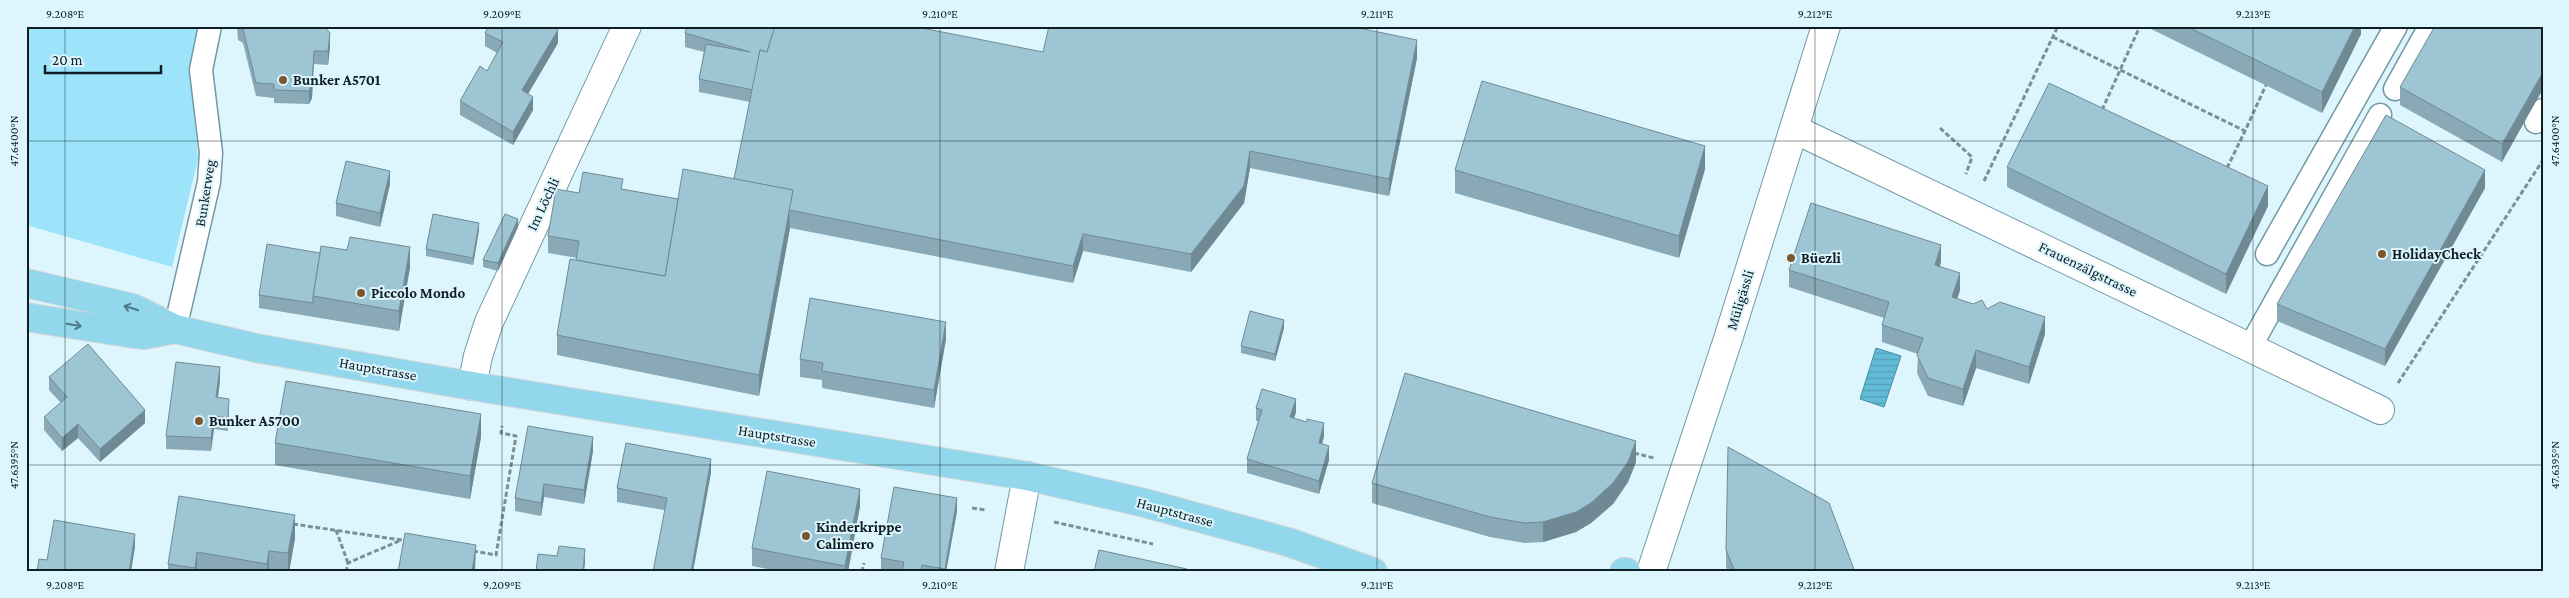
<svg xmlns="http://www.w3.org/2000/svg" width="2569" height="598" viewBox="0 0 2569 598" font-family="'Crimson Pro',serif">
<defs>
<pattern id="water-rules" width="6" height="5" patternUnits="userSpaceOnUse" patternTransform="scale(1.25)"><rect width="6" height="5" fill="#62bbd7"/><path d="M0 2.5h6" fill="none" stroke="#54a0b8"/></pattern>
</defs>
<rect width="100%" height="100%" fill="#ddf5fd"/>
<path fill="#9de4fb" d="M 29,26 L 198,26 L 190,65 L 198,159 L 172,267 L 26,225 L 26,54 Z"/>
<path fill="url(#water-rules)" stroke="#498ca1" d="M 1876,348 L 1901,356 L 1884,407 L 1860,399 Z"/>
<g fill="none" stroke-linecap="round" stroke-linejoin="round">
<g stroke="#7298a5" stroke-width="25">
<g id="service">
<path d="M 2395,89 L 2430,26"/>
<path d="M 2536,122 L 2543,110"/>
<path d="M 2267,254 L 2396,26"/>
<path d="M 175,329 L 209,182 L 211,153 L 201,70 L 210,26"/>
<path d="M 2250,347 L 2380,115"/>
</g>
</g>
<g stroke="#7298a5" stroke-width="30">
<g id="minor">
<path d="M 1794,129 L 2380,410"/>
<path d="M 472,386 L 478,356 L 489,322 L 627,26"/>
<path d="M 1009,572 L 1027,476"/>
<path d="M 1651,572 L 1728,339 L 1826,26"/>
</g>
</g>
<g stroke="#d4d6d7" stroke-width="30">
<g id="primary">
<path d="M 26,283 L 133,308 L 175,329 L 256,348 L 472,386 L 1027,476 L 1141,502 L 1288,542 L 1373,572"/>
<path d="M 26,317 L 128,333 L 144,335 L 175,329"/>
<path d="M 1624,572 L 1626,572"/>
</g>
</g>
<g stroke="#7b9096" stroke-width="3" stroke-dasharray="5 2.5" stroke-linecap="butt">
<path d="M 1579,26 L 1579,27"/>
<path d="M 2053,37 L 2245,131 L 2266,85"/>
<path d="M 2102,110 L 2140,26"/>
<path d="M 1940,128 L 1972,157 L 1966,174"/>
<path d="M 2227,168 L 2245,131"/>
<path d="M 1984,181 L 2058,26"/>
<path d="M 2398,383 L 2543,160"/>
<path d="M 1634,453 L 1654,458"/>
<path d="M 972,508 L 986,510"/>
<path d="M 1054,522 L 1153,544"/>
<path d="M 293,524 L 408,541"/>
<path d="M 336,530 L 348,563"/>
<path d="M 473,551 L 496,555 L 516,436 L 501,433 L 502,426"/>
<path d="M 346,572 L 348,563 L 401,540"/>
<path d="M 862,572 L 864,563"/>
</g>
<use href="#service" stroke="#fff" stroke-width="22"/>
<use href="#minor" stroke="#fff" stroke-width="28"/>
<use href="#primary" stroke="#92d7ec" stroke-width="28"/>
</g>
<g fill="#88a9b5">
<path d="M 237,26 L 324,26 L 330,47 L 328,65 L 314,64 L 312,98 L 309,104 L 274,103 L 274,98 L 256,96 L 243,43 L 238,40 Z"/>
<path d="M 2145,26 L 2361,26 L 2361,34 L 2322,113 Z"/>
<path d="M 2543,26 L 2502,162 L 2400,105 L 2400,87 Z"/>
<path d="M 555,28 L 558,43 L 528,94 L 533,110 L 513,145 L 460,115 L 460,101 L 487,71 L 497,53 L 485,46 L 485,33 Z"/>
<path d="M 685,33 L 1043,52 L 1417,58 L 1389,196 L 1250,168 L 1244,203 L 1191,272 L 1083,251 L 1073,283 L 790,228 L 759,396 L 557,355 L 557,335 L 577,258 L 548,253 L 548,236 L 579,193 L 623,189 L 678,199 L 734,179 L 750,102 L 699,92 L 699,79 L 704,52 L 685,47 Z"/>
<path d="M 2007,167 L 2268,206 L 2226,294 L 2007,187 Z"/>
<path d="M 1705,169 L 1679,258 L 1455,193 L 1455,170 Z"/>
<path d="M 390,184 L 380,227 L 336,216 L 336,203 Z"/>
<path d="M 2485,188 L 2385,366 L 2277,321 L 2277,304 Z"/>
<path d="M 518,227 L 498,271 L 483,267 L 483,260 Z"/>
<path d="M 479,230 L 473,265 L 426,256 L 426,249 Z"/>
<path d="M 1941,262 L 1940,266 L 1960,290 L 1957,299 L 1987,309 L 2045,334 L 2029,384 L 1976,368 L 1963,406 L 1928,396 L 1917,373 L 1918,354 L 1882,342 L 1882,325 L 1884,318 L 1789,287 L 1789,270 Z"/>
<path d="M 410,267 L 399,331 L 259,308 L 259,295 Z"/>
<path d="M 1284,328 L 1275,361 L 1241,353 L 1241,346 Z"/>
<path d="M 946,339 L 934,408 L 822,388 L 822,380 L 800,377 L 800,359 Z"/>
<path d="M 49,377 L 145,423 L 100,462 L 78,438 L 62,451 L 44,430 L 44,417 L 61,403 L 49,390 Z"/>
<path d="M 220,381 L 218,397 L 229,412 L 228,431 L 214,429 L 211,451 L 166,449 L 166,436 Z"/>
<path d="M 1256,408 L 1296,412 L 1294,418 L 1324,436 L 1322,444 L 1329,460 L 1319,494 L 1247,473 L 1247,459 L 1258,421 L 1256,421 Z"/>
<path d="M 481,437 L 470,499 L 275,465 L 275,443 Z"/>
<path d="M 593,451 L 584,504 L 544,497 L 541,516 L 515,511 L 515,498 Z"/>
<path d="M 1636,462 L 1628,482 L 1613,504 L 1591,523 L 1576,532 L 1543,542 L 1525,543 L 1490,537 L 1372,503 L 1372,483 Z"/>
<path d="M 711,473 L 664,510 L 617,502 L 617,488 Z"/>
<path d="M 179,496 L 295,538 L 289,572 L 168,572 L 168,564 Z"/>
<path d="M 860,506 L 848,572 L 784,572 L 752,566 L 752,548 Z"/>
<path d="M 957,511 L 946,572 L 886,572 L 881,571 L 881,558 Z"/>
<path d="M 1726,550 L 1855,572 L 1728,572 L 1726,567 Z"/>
</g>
<g fill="#6f8a94">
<path d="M 2355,26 L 2361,26 L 2361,34 L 2322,113 L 2322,92 Z"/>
<path d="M 558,30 L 558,43 L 522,104 L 522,90 Z"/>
<path d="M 330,33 L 330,47 L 328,65 L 328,51 Z"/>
<path d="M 1417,40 L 1417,58 L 1389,196 L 1389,179 Z"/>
<path d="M 314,51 L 312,98 L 309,104 L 309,91 Z"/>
<path d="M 2543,72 L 2543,89 L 2502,162 L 2502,144 Z"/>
<path d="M 533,97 L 533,110 L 513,145 L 513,132 Z"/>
<path d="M 1705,146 L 1705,169 L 1679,258 L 1679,236 Z"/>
<path d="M 1250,151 L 1250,168 L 1244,203 L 1191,272 L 1191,254 Z"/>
<path d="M 2485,170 L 2485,188 L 2385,366 L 2385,349 Z"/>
<path d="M 390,171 L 390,184 L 380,227 L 380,213 Z"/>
<path d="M 2268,186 L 2268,206 L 2226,294 L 2226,274 Z"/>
<path d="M 789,210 L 790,228 L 759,396 L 759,375 Z"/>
<path d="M 518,219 L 518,227 L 498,271 L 498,263 Z"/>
<path d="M 479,223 L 479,230 L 473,265 L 473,258 Z"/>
<path d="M 1083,234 L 1083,251 L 1073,283 L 1073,266 Z"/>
<path d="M 1941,245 L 1941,262 L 1935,282 L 1935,265 Z"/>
<path d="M 410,247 L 410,267 L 399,331 L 399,311 Z"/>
<path d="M 1960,273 L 1960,290 L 1952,315 L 1952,297 Z"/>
<path d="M 2045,317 L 2045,334 L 2029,384 L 2029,367 Z"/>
<path d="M 1284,320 L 1284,328 L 1275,361 L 1275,354 Z"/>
<path d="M 946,322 L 946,339 L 934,408 L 934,390 Z"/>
<path d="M 1976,350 L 1976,368 L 1963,406 L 1963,389 Z"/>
<path d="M 220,367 L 220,381 L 216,410 L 216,397 Z"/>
<path d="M 1296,399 L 1296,412 L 1290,430 L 1290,417 Z"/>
<path d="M 145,410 L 145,423 L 100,462 L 100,449 Z"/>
<path d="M 481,414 L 481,437 L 470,499 L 470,476 Z"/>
<path d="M 214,416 L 214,429 L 211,451 L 211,438 Z"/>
<path d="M 1324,423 L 1324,436 L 1319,456 L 1319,443 Z"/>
<path d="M 78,424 L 78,438 L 62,451 L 62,438 Z"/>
<path d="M 593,437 L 593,451 L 584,504 L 584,490 Z"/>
<path d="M 1636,441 L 1636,462 L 1628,482 L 1613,504 L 1591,523 L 1576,532 L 1543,542 L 1543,522 Z"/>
<path d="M 1329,446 L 1329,460 L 1319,494 L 1319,481 Z"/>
<path d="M 711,459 L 711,473 L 693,572 L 691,572 Z"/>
<path d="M 544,484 L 544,497 L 541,516 L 541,503 Z"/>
<path d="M 860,489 L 860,506 L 848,572 L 845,572 L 845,566 Z"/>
<path d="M 957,498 L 957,511 L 946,572 L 945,572 Z"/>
<path d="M 295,515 L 295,538 L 289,572 L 288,572 L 288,553 Z"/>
<path d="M 135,534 L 135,547 L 131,572 L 129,572 Z"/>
<path d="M 476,545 L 475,572 L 472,572 Z"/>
<path d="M 585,549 L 585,563 L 584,572 L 583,572 Z"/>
<path d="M 269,551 L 269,572 L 267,572 L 267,564 Z"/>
<path d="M 197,552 L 197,572 L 195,572 L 195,568 Z"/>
</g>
<g fill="#9ec5d3" stroke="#6f8a94">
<path d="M 238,26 L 324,26 L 330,33 L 328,51 L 314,51 L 312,84 L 309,91 L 274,90 L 274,84 L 256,83 L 243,29 Z"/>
<path d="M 489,26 L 552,26 L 558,30 L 522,90 L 533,97 L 513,132 L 460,101 L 480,66 L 487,71 L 503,42 L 485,33 Z"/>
<path d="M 687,26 L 775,26 L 767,52 L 760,50 L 753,90 L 699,79 L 706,44 L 750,52 L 685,33 Z"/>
<path d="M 775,26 L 912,26 L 1043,52 L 1049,26 L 1349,26 L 1417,40 L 1389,179 L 1250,151 L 1244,186 L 1191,254 L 1083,234 L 1073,266 L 789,210 L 793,190 L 734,179 L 760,50 L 767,52 Z"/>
<path d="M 2186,26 L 2355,26 L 2322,92 Z"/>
<path d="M 2435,26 L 2543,26 L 2543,72 L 2502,144 L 2400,87 Z"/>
<path d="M 1482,81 L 1705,146 L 1679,236 L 1455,170 Z"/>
<path d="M 2049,83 L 2268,186 L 2226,274 L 2007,167 Z"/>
<path d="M 2386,115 L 2485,170 L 2385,349 L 2277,304 Z"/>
<path d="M 346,161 L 390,171 L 380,213 L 336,203 Z"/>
<path d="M 683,169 L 793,190 L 759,375 L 557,335 L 570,259 L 665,276 Z"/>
<path d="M 583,172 L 623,179 L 621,189 L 678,199 L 665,276 L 576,260 L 579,241 L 548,236 L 556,189 L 579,193 Z"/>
<path d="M 1811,203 L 1941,245 L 1935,265 L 1960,273 L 1952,297 L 1973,304 L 1982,300 L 1987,309 L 2000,302 L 2045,317 L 2029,367 L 1976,350 L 1963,389 L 1928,378 L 1917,355 L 1923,338 L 1882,325 L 1889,302 L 1789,270 Z"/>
<path d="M 433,214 L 479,223 L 473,258 L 426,249 Z"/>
<path d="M 505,214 L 518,219 L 498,263 L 483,260 Z"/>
<path d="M 350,237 L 410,247 L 399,311 L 313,296 L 321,246 L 347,250 Z"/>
<path d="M 267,244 L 320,253 L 313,296 L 313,303 L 259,295 Z"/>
<path d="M 810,298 L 946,322 L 934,390 L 822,371 L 823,363 L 800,359 Z"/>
<path d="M 1250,311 L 1284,320 L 1275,354 L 1241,346 Z"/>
<path d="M 88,344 L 145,410 L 100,449 L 78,424 L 62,438 L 44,417 L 67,397 L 49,377 Z"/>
<path d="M 176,362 L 220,367 L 216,397 L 229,399 L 228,418 L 214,416 L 211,438 L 166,436 Z"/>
<path d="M 1405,373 L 1636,441 L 1628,462 L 1613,483 L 1591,503 L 1576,512 L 1543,522 L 1525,523 L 1490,517 L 1372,483 Z"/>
<path d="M 286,381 L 481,414 L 470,476 L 275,443 Z"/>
<path d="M 1262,389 L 1296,399 L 1290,417 L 1307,422 L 1307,419 L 1324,423 L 1319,443 L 1329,446 L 1319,481 L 1247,459 L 1262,410 L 1256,408 Z"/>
<path d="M 528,426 L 593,437 L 584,490 L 544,484 L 541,503 L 515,498 Z"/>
<path d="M 626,443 L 711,459 L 691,572 L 653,572 L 667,498 L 617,488 Z"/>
<path d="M 1728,447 L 1829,503 L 1855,572 L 1735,572 L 1726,550 Z"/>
<path d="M 767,471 L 860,489 L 845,566 L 752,548 Z"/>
<path d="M 894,487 L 957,498 L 945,569 L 922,565 L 920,572 L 902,572 L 904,562 L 881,558 Z"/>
<path d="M 179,496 L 295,515 L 288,553 L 269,551 L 267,564 L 197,552 L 195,568 L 168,564 Z"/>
<path d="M 54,520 L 135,534 L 129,572 L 37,572 L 39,559 L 47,560 Z"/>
<path d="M 405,533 L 476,545 L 472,572 L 398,572 Z"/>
<path d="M 559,546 L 585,549 L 583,572 L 536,572 L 538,554 L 557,556 Z"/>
<path d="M 1099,550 L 1187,569 L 1186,572 L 1094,572 Z"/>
</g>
<defs><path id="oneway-shaft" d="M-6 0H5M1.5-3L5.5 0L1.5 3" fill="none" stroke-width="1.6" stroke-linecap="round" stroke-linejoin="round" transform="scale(1.25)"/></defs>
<g stroke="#507a88">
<use href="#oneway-shaft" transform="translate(131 308) rotate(-162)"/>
<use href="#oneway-shaft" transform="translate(74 325) rotate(9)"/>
</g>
<path fill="none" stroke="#0e1e23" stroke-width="1" stroke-opacity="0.45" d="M 65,26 L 65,572M 502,26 L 502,572M 940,26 L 940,572M 1377,26 L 1377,572M 1815,26 L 1815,572M 2253,26 L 2253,572M 26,141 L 2543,141M 26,465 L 2543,465"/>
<g fill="#79582f" stroke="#ddf5fd" stroke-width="2">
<circle cx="283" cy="80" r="5"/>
<circle cx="2382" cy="254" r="5"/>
<circle cx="1791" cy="258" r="5"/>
<circle cx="361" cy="293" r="5"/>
<circle cx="199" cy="421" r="5"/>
<circle cx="806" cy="536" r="5"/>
</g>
<g text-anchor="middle" stroke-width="4" stroke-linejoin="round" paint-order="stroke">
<g font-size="15" font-weight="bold" fill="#0e1e23" stroke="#ddf5fd" text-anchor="start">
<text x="293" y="85">Bunker A5701</text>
<text x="2392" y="259">HolidayCheck</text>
<text x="1801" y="263">Büezli</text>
<text x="371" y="298">Piccolo Mondo</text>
<text x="209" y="426">Bunker A5700</text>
<text x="816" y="532">Kinderkrippe<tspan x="816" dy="17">Calimero</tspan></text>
</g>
<g font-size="15" fill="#0e1e23" stroke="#ddf5fd">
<text transform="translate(205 193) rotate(-81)" y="5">Bunkerweg</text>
<text transform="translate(543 204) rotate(-65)" y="5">Im Löchli</text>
<text transform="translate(2088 269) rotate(26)" y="5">Frauenzälgstrasse</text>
<text transform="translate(1740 300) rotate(-73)" y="5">Müligässli</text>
<text transform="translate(378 369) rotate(10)" y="5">Hauptstrasse</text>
<text transform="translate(777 436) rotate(9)" y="5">Hauptstrasse</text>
<text transform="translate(1175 512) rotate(15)" y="5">Hauptstrasse</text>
</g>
</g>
<rect width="2569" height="598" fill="none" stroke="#ddf5fd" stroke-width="55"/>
<path d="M45 65v8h116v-8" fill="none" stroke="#0e1e23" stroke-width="2.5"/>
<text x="52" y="65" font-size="15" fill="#0e1e23" stroke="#ddf5fd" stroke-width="4" paint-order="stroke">20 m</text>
<rect x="28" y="28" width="2514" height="542" fill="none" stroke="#0e1e23" stroke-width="2"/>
<g font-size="12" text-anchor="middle" fill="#0e1e23">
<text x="65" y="18">9.208°E</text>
<text x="502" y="18">9.209°E</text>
<text x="940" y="18">9.210°E</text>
<text x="1377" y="18">9.211°E</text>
<text x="1815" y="18">9.212°E</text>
<text x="2253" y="18">9.213°E</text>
<text transform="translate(14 141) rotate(-90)" y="4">47.6400°N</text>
<text transform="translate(2555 141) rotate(-90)" y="4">47.6400°N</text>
<text transform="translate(14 465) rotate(-90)" y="4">47.6395°N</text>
<text transform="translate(2555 465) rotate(-90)" y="4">47.6395°N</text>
<text x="65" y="589">9.208°E</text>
<text x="502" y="589">9.209°E</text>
<text x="940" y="589">9.210°E</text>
<text x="1377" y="589">9.211°E</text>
<text x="1815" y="589">9.212°E</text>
<text x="2253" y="589">9.213°E</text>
</g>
</svg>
